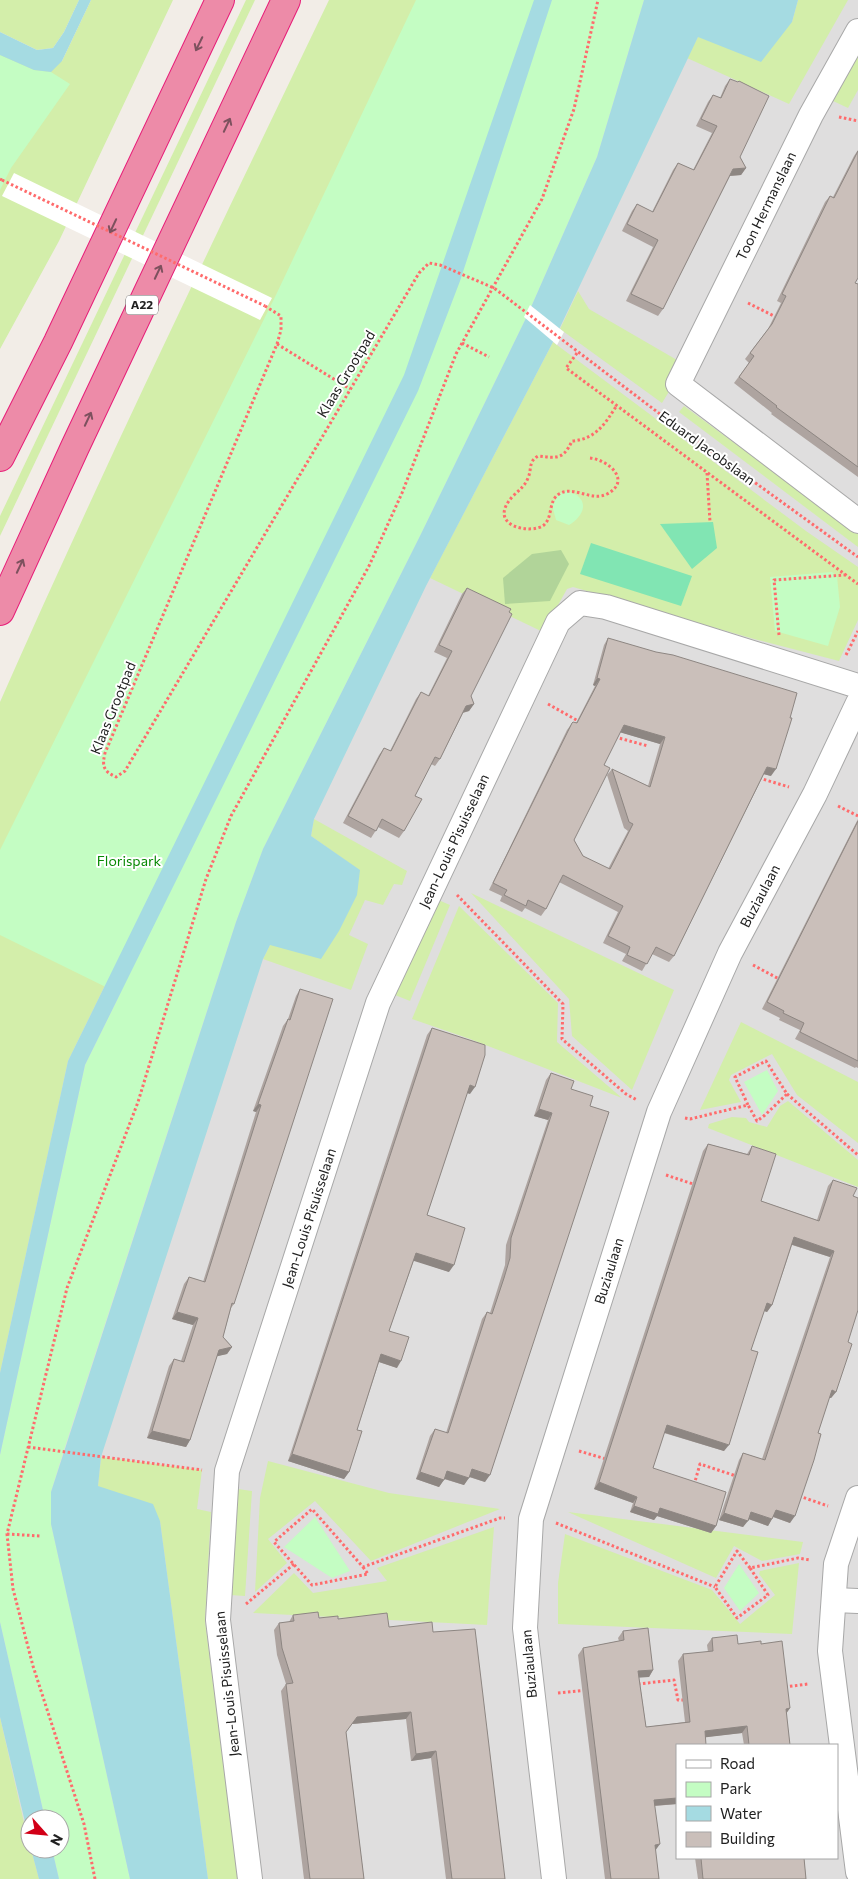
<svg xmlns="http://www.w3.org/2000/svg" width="858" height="1879" viewBox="0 0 858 1879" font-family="Commissioner,sans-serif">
<rect width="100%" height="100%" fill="#f2ede7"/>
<path fill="#dfdede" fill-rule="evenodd" d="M 430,0 L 858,0 L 858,1879 L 0,1879 L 0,952 ZM 677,1745 L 837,1745 L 837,1858 L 677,1858 ZM 30,1819 L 60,1819 L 60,1849 L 30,1849 Z"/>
<g fill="#d3eeaa">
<path d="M 0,0 L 79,0 L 64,32 L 53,48 L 37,50 L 0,32 Z"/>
<path d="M 91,0 L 173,0 L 59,241 L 0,349 L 0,55 L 62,61 Z"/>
<path d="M 246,0 L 255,0 L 0,536 L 0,516 Z"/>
<path d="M 329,0 L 534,0 L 404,375 L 68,1061 L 0,1373 L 0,702 C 104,466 217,233 329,0 Z"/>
<path d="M 798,0 L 848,0 L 789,104 L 687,58 L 698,37 L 792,22 Z"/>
<path d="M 858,56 L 858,90 L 848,108 L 833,101 Z"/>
<path d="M 578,291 L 589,309 L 677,360 L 673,385 L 662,403 L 560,329 Z"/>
<path d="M 553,342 L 806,531 L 858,567 L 858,620 L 839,661 L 754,639 L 573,587 L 567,589 L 543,632 L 430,578 Z"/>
<path d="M 684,406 L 858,534 L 858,547 L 679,412 Z"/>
<path d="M 314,819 L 407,871 L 402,885 L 394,884 L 383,905 L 365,900 L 349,935 L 368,944 L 351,990 L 263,959 L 270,945 L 359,870 L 311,836 Z"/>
<path d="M 471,893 L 674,990 L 632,1090 L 572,1036 L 569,999 Z"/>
<path d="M 436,899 L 450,905 L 410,1001 L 395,995 Z"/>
<path d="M 459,906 L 558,1003 L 557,1042 L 622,1098 L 470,1039 L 412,1019 Z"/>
<path d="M 741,1022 L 858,1082 L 858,1143 L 797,1095 L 772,1054 L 731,1075 L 729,1080 L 741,1102 L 700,1110 Z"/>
<path d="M 788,1101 L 858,1160 L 858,1187 L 708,1128 L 709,1124 L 732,1117 L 746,1118 L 749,1122 L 767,1127 L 780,1106 Z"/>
<path d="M 101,1457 L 202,1470 L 197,1509 L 211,1512 L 205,1621 L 238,1879 L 208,1879 L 160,1521 L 98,1486 Z"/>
<path d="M 268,1461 L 389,1493 L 500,1509 L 371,1561 L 315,1501 L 268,1539 L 287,1563 L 255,1592 L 260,1498 Z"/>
<path d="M 238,1489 L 252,1491 L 245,1596 L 230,1595 Z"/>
<path d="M 568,1512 L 803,1542 L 800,1554 L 762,1561 L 734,1546 L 716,1578 Z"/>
<path d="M 494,1527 L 487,1625 L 253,1613 L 294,1573 L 313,1593 L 387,1581 L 377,1568 Z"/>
<path d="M 565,1534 L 712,1590 L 740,1624 L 775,1595 L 759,1574 L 760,1571 L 799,1563 L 792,1634 L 558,1624 L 558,1583 Z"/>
<path d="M 0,1717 L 30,1849 L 31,1849 L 39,1879 L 0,1879 Z"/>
</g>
<path fill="#b1d499" d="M 561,550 L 569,564 L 550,601 L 505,604 L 503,578 L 532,554 Z"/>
<g fill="#c4fdc3">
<path d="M 416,0 L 644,0 L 597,157 L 528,314 L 420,536 L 263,849 L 236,922 L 63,1453 L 51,1492 L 51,1524 L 130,1879 L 59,1879 L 52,1849 L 60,1849 L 60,1819 L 45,1819 L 0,1622 L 0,1455 L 85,1065 L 120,994 L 0,935 L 0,850 L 275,297 Z"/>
<path d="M 0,55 L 34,70 L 51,72 L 70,84 L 11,168 L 0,190 Z"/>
<path d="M 567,491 C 590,497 586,515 569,525 L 556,520 L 552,505 L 559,494 Z"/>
<path d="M 832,572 L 837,576 L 840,607 L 828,646 L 775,631 L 770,577 Z"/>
<path d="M 767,1070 L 778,1091 L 762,1115 L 744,1082 Z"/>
<path d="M 315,1517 L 350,1571 L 332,1578 L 284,1547 Z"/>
<path d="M 739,1564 L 759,1593 L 740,1611 L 724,1588 Z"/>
</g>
<g fill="#81e5b3">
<path d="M 713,522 L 717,548 L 692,569 L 660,524 Z"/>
<path d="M 591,543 L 692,576 L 681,606 L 580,574 Z"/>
</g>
<g fill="#a5dbe2">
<path d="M 79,0 L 91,0 L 62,61 L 51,72 L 34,70 L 0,55 L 0,32 L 37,50 L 53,48 L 64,32 Z"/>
<path d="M 534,0 L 552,0 L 460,281 L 418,391 L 85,1065 L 0,1455 L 0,1373 L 68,1061 L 404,375 Z"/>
<path d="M 644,0 L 798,0 L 792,22 L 761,62 L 698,37 L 554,340 L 426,586 L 314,819 L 311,836 L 360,870 L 357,895 L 339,931 L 321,959 L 270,945 L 263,959 L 101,1457 L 98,1486 L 153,1504 L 160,1521 L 208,1879 L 130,1879 L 51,1524 L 51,1492 L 236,922 L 263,849 L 420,536 L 528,314 L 597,157 Z"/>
<path d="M 0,1622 L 45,1819 L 30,1819 L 30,1843 L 0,1717 Z"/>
<path d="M 31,1849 L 52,1849 L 59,1879 L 39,1879 Z"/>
</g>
<g fill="#fff">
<path d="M 14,173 L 272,298 L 260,320 L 2,196 Z"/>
<path d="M 530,305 L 564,332 L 557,345 L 524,317 Z"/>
</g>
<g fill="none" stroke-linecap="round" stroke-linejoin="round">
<g stroke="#a8a8a8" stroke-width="26">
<g id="minor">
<path d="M 858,31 L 811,115 L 678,384 L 858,521"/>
<path d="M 858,1498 L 836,1564 L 830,1651 L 858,1872"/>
<path d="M 834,1600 L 858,1601"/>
<path d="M 250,1879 L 218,1620 L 227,1471 L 378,1003 L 558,622 L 580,603 L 606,607 L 858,686"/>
<path d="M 554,1879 L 525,1628 L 531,1519 L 659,1112 L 730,953 L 815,794 L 858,703"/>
</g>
</g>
<g stroke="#e71d78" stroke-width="30">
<g id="motorway">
<path d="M 0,457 L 58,342 L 220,0"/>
<path d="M 0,611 L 75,447 L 286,0"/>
</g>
</g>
<g stroke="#ff6b6c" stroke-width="3" stroke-dasharray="2.5 2.5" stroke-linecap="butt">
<path d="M 839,117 L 858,121"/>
<path d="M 0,179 L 2,180"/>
<path d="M 748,303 L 778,318"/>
<path d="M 265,306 L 281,316 L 281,330 L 277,344 L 105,753 C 102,766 103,771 116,777 L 125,771 L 419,273 L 429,263 L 440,265 L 494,288 L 660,414 L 858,557"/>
<path d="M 462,343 L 489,357"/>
<path d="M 277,344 L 350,389"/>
<path d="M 577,353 L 566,368 L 858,584"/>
<path d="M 590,458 C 609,460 632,481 607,494 C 592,502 573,485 559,494 C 548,501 553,517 544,525 C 531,535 485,526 513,496 C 519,490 525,486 528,478 C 532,469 528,462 538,456 C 557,458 563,460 572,441 C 596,439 605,424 617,405"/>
<path d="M 707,473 L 710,522"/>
<path d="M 779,635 L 774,580 L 845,575"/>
<path d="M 846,655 L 858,631"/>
<path d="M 548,704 L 580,722"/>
<path d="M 615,737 L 648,746"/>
<path d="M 759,778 L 789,787"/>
<path d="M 838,806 L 858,816"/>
<path d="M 457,895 L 563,1004 L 562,1039 L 626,1094 L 637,1100"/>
<path d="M 753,965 L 781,980"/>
<path d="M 787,1094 L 858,1155"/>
<path d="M 685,1118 L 690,1119 L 748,1105 L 735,1077 L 766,1061 L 787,1094 L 765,1115 L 757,1121 L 748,1105"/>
<path d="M 666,1175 L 696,1185"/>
<path d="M 28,1447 L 202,1470"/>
<path d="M 579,1451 L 606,1459"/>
<path d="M 694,1485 L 700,1464 L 736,1476"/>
<path d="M 799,1496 L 828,1506"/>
<path d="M 556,1523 L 715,1587"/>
<path d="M 7,1534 L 40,1536"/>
<path d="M 363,1567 L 368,1574 L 312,1585 L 274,1542 L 312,1509 L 363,1567 L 500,1518 L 505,1518"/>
<path d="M 750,1568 L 737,1551 L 715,1587 L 737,1618 L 768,1595 L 750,1568 L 798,1558 L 810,1560"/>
<path d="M 246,1604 L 294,1564"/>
<path d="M 638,1684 L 674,1680 L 678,1700 L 684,1700"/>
<path d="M 785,1687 L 808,1684"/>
<path d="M 558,1693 L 587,1690"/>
<path d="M 95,1879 L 84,1824 L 33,1666 L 13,1589 L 7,1534 L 67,1288 L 138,1102 L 206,879 L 231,816 L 369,566 L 402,493 L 456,354 L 542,199 L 574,109 L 598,0"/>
</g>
<use href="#minor" stroke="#fff" stroke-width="24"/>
<use href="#motorway" stroke="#ed8ba8" stroke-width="28"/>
<path stroke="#ff6b6c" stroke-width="3" stroke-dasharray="2.5 2.5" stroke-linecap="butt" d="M 2,180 L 265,306"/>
</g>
<g fill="#aea4a0" fill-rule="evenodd">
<path d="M 730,79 L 740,157 L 746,168 L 741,175 L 730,176 L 663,309 L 658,316 L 626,301 L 653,247 L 622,231 L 632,211 L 637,204 L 652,212 L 673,170 L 678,163 L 693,170 L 712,133 L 696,126 L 708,102 L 713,95 L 720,98 L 725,86 Z"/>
<path d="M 858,150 L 855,283 L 858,284 L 858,477 L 771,414 L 772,413 L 734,383 L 749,363 L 745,359 L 768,329 L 781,303 L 777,301 L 825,202 L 830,196 L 833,197 L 854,156 Z"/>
<path d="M 467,588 L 471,696 L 474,704 L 469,711 L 463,713 L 440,759 L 435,766 L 431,764 L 415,796 L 404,831 L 399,838 L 378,827 L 371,838 L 343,823 L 379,755 L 384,748 L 390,751 L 416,699 L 421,692 L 428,696 L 447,658 L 434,652 L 462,594 Z"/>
<path d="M 608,638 L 771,776 L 764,774 L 674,956 L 669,962 L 652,954 L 642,971 L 622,961 L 626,954 L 603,943 L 618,912 L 559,882 L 546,909 L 541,916 L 525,908 L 522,912 L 500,901 L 502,896 L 489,890 L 567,730 L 573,722 L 576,723 L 595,686 L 593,685 L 604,645 ZM 620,732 L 660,744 L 648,786 L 612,769 L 607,775 L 624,828 L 628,831 L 608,869 L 583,856 L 574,840 L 604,765 Z"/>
<path d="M 858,819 L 858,1068 L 856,1067 L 855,1068 L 795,1039 L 800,1030 L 779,1020 L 780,1018 L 762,1009 Z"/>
<path d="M 300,989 L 234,1304 L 231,1308 L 223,1337 L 232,1347 L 227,1354 L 217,1356 L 190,1440 L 186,1447 L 147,1438 L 169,1366 L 174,1359 L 181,1361 L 193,1325 L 172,1319 L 184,1284 L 189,1277 L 203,1282 L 256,1112 L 253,1111 L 283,1026 L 288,1019 L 296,996 Z"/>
<path d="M 432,1028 L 470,1094 L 467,1093 L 427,1215 L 449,1272 L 414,1260 L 389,1331 L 397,1368 L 379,1362 L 357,1430 L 349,1472 L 344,1479 L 288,1461 L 427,1035 Z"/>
<path d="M 551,1073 L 590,1106 L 485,1482 L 469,1477 L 464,1485 L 444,1479 L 439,1487 L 416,1479 L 430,1436 L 435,1429 L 446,1433 L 482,1319 L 487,1312 L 490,1313 L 505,1265 L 506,1245 L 548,1120 L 534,1116 L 546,1080 Z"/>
<path d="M 708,1144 L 747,1154 L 752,1146 L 761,1201 L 817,1220 L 828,1186 L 833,1180 L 853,1196 L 848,1342 L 836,1392 L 831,1398 L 829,1398 L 790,1523 L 773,1517 L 768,1526 L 748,1519 L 743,1527 L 719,1520 L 739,1460 L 743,1453 L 762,1459 L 830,1257 L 792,1245 L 772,1305 L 767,1312 L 764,1311 L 751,1350 L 724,1451 L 664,1433 L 653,1468 L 716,1526 L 711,1533 L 657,1516 L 654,1520 L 630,1512 L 633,1503 L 594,1489 L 703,1151 Z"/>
<path d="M 293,1615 L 319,1618 L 338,1619 L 389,1627 L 433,1632 L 505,1879 L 446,1879 L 431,1758 L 411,1761 L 406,1719 L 352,1724 L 346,1732 L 364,1879 L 304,1879 L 281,1691 L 286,1684 L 277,1655 L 274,1630 L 279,1623 L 289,1622 Z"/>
<path d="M 623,1631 L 653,1670 L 649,1677 L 639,1677 L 646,1727 L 685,1722 L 678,1661 L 683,1654 L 708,1652 L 707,1645 L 712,1638 L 738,1644 L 761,1644 L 790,1708 L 786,1714 L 790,1745 L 744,1745 L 742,1733 L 705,1737 L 677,1745 L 677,1804 L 655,1806 L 655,1851 L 659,1879 L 605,1879 L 578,1655 L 583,1648 L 619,1641 L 618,1638 Z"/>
<path d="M 695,1858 L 804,1858 L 806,1879 L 698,1879 Z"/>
</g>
<g fill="#8d8682">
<path d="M 746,168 L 741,175 L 728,176 L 733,169 Z"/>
<path d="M 597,678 L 600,679 L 595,686 L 593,685 Z"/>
<path d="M 474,704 L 469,711 L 461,713 L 466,706 Z"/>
<path d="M 624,725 L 665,737 L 660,744 L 619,732 Z"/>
<path d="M 767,767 L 776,769 L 771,776 L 763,774 Z"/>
<path d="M 470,1085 L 475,1087 L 470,1094 L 465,1092 Z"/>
<path d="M 258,1104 L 261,1105 L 256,1112 L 253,1111 Z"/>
<path d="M 539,1109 L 552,1113 L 548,1120 L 534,1116 Z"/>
<path d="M 794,1237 L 834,1251 L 830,1257 L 790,1244 Z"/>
<path d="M 416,1253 L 454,1265 L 449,1272 L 411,1260 Z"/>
<path d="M 767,1303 L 772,1305 L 767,1312 L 762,1310 Z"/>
<path d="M 177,1312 L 198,1318 L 193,1325 L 172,1319 Z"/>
<path d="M 232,1347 L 227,1354 L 214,1357 L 219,1350 Z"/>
<path d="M 381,1354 L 401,1361 L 397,1368 L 376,1361 Z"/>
<path d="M 832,1390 L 836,1392 L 831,1398 L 827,1397 Z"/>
<path d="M 667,1425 L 729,1445 L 724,1451 L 662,1432 Z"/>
<path d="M 152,1431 L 190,1440 L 186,1447 L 147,1438 Z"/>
<path d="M 292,1454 L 349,1472 L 344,1479 L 288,1461 Z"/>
<path d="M 472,1469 L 490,1475 L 485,1482 L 467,1476 Z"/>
<path d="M 447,1471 L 469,1478 L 464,1485 L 442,1478 Z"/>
<path d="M 420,1472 L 444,1480 L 439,1487 L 416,1479 Z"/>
<path d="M 599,1482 L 637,1497 L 633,1503 L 594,1489 Z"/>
<path d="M 634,1506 L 660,1508 L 716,1526 L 711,1533 L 657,1516 L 654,1520 L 630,1512 Z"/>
<path d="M 776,1510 L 795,1516 L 790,1523 L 771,1516 Z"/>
<path d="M 751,1512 L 772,1519 L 768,1526 L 746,1518 Z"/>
<path d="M 724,1513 L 748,1521 L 743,1527 L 719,1520 Z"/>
<path d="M 653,1670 L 649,1677 L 634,1678 L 638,1671 Z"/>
<path d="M 790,1708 L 785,1715 L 786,1709 Z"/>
<path d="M 411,1712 L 406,1719 L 352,1724 L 341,1739 L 357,1717 Z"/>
<path d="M 747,1726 L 742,1733 L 700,1738 L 705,1731 Z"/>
<path d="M 436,1751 L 431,1758 L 411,1761 L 416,1754 Z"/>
<path d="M 677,1798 L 677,1804 L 650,1806 L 654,1800 Z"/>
<path d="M 660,1844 L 655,1851 L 655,1845 Z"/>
</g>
<g fill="#cabfba" stroke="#8d8682" fill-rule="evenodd">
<path d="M 730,79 L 738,82 L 739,81 L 769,96 L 740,157 L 746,168 L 733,169 L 663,309 L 631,294 L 658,240 L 627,224 L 637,204 L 653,212 L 678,163 L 694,170 L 717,126 L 701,119 L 713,95 L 721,98 Z"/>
<path d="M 858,151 L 858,278 L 855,283 L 858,284 L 858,467 L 776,407 L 777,406 L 739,377 L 754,356 L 750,353 L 772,324 L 786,296 L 782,294 L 830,196 L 834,198 Z"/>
<path d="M 467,588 L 511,609 L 509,612 L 512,614 L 471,696 L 474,704 L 466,706 L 440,759 L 435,757 L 415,796 L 422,799 L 404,831 L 382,819 L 376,831 L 348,816 L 384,748 L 391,751 L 421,692 L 429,696 L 452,651 L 439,645 Z"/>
<path d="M 608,638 L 656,652 L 673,655 L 797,693 L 790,718 L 792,718 L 776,769 L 767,767 L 674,956 L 656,947 L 647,964 L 627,955 L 630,947 L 608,936 L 623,906 L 563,875 L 546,909 L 528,900 L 526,906 L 504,895 L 507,890 L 493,883 L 572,723 L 573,722 L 577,723 L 600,679 L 597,678 ZM 624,725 L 665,737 L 650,787 L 612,769 L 629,822 L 633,824 L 610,869 L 583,856 L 574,840 L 610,768 L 604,765 Z"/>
<path d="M 858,821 L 858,1061 L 800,1032 L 804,1023 L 783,1013 L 784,1011 L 767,1002 Z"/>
<path d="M 300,989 L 333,999 L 234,1304 L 232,1303 L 223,1337 L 232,1347 L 219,1350 L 190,1440 L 152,1431 L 174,1359 L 184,1362 L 198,1318 L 177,1312 L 189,1277 L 205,1282 L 261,1105 L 258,1104 L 288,1019 L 290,1020 Z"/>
<path d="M 432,1028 L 485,1045 L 485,1055 L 475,1087 L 470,1085 L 427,1215 L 465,1228 L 454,1265 L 416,1253 L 389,1331 L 409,1337 L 401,1361 L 381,1354 L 357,1430 L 362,1431 L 349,1472 L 292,1454 Z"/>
<path d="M 551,1073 L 574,1081 L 571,1089 L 593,1096 L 590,1106 L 609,1112 L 490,1475 L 472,1469 L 469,1478 L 447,1471 L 444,1480 L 420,1472 L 435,1429 L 448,1433 L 487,1312 L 492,1314 L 504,1278 L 510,1258 L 511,1238 L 552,1113 L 539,1109 Z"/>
<path d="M 708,1144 L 749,1155 L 752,1146 L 776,1154 L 761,1201 L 819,1221 L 833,1180 L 857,1188 L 853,1196 L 858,1198 L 858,1310 L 848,1342 L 852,1344 L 836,1392 L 832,1390 L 818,1433 L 821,1434 L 814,1460 L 795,1516 L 776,1510 L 772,1519 L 751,1512 L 748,1521 L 724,1513 L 743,1453 L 765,1460 L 834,1251 L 794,1237 L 772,1305 L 767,1303 L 751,1350 L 758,1352 L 729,1445 L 667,1425 L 653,1468 L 726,1492 L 716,1526 L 660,1508 L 658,1514 L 634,1506 L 637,1497 L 599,1482 Z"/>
<path d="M 318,1612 L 319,1618 L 338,1616 L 338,1619 L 387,1613 L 389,1627 L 432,1622 L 433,1632 L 475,1629 L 505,1879 L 452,1879 L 436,1751 L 416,1754 L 411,1712 L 357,1717 L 346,1732 L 364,1879 L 310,1879 L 286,1684 L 293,1683 L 282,1648 L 279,1623 L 294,1621 L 293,1615 Z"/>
<path d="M 648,1628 L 653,1670 L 638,1671 L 646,1727 L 690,1722 L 683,1654 L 713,1651 L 712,1638 L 737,1635 L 738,1644 L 761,1641 L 761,1644 L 782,1641 L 790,1708 L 786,1709 L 790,1745 L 749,1745 L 747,1726 L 705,1731 L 706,1745 L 677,1745 L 677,1798 L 654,1800 L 660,1844 L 655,1845 L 659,1879 L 611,1879 L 583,1648 L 624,1640 L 623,1631 Z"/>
<path d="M 701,1858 L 804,1858 L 806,1879 L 703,1879 Z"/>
</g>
<defs><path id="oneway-shaft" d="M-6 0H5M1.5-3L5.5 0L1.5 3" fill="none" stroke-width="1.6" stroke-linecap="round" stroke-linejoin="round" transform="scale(1.25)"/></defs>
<g stroke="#7d515e">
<use href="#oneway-shaft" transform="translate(199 44) rotate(116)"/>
<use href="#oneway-shaft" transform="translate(227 125) rotate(-65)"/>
<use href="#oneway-shaft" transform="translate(113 226) rotate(115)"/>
<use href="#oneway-shaft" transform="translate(158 272) rotate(-65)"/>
<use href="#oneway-shaft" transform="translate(88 419) rotate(-65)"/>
<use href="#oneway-shaft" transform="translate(20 566) rotate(-65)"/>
</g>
<g text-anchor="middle" stroke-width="4" stroke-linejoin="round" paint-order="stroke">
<rect fill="#fff" stroke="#646464" stroke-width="1" x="126" y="295.5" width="32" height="19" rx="4"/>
<g font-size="12" font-weight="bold" fill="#212121">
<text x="142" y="309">A22</text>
</g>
<g font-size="14" fill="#212121" stroke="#fff">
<text transform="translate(766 206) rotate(-64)" y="5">Toon Hermanslaan</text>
<text transform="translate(346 374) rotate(-59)" y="5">Klaas Grootpad</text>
<text transform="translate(707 448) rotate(36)" y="5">Eduard Jacobslaan</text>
<text transform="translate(113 708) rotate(-68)" y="5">Klaas Grootpad</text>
<text transform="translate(454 841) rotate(-65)" y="5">Jean-Louis Pisuisselaan</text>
<text transform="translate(760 896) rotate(-62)" y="5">Buziaulaan</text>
<text transform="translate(309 1218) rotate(-72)" y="5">Jean-Louis Pisuisselaan</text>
<text transform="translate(609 1271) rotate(-73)" y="5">Buziaulaan</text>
<text transform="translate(529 1664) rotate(-95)" y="5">Buziaulaan</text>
<text transform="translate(227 1684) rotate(-96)" y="5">Jean-Louis Pisuisselaan</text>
</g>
<g font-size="14" fill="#088904" stroke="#fff">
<text x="129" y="866">Florispark</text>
</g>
</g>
<rect x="676" y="1744" width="162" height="115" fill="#ffffff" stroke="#a6a6a6"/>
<rect x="686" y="1760" width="25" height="8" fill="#ffffff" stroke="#a6a6a6"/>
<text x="720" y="1769" font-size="15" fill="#212121">Road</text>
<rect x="686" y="1782" width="25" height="15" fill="#c4fdc3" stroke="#a6a6a6"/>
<text x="720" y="1794" font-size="15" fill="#212121">Park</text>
<rect x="686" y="1806" width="25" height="15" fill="#a5dbe2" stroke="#a6a6a6"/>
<text x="720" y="1819" font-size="15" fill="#212121">Water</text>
<rect x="686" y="1832" width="25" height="15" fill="#cabfba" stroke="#a6a6a6"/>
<text x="720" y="1844" font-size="15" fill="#212121">Building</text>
<g transform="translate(45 1834) rotate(117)"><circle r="24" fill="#ffffff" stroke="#a6a6a6"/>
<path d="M0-4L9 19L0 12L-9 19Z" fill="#d20017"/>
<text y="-8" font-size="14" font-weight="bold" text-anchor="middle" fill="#212121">N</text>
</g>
</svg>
